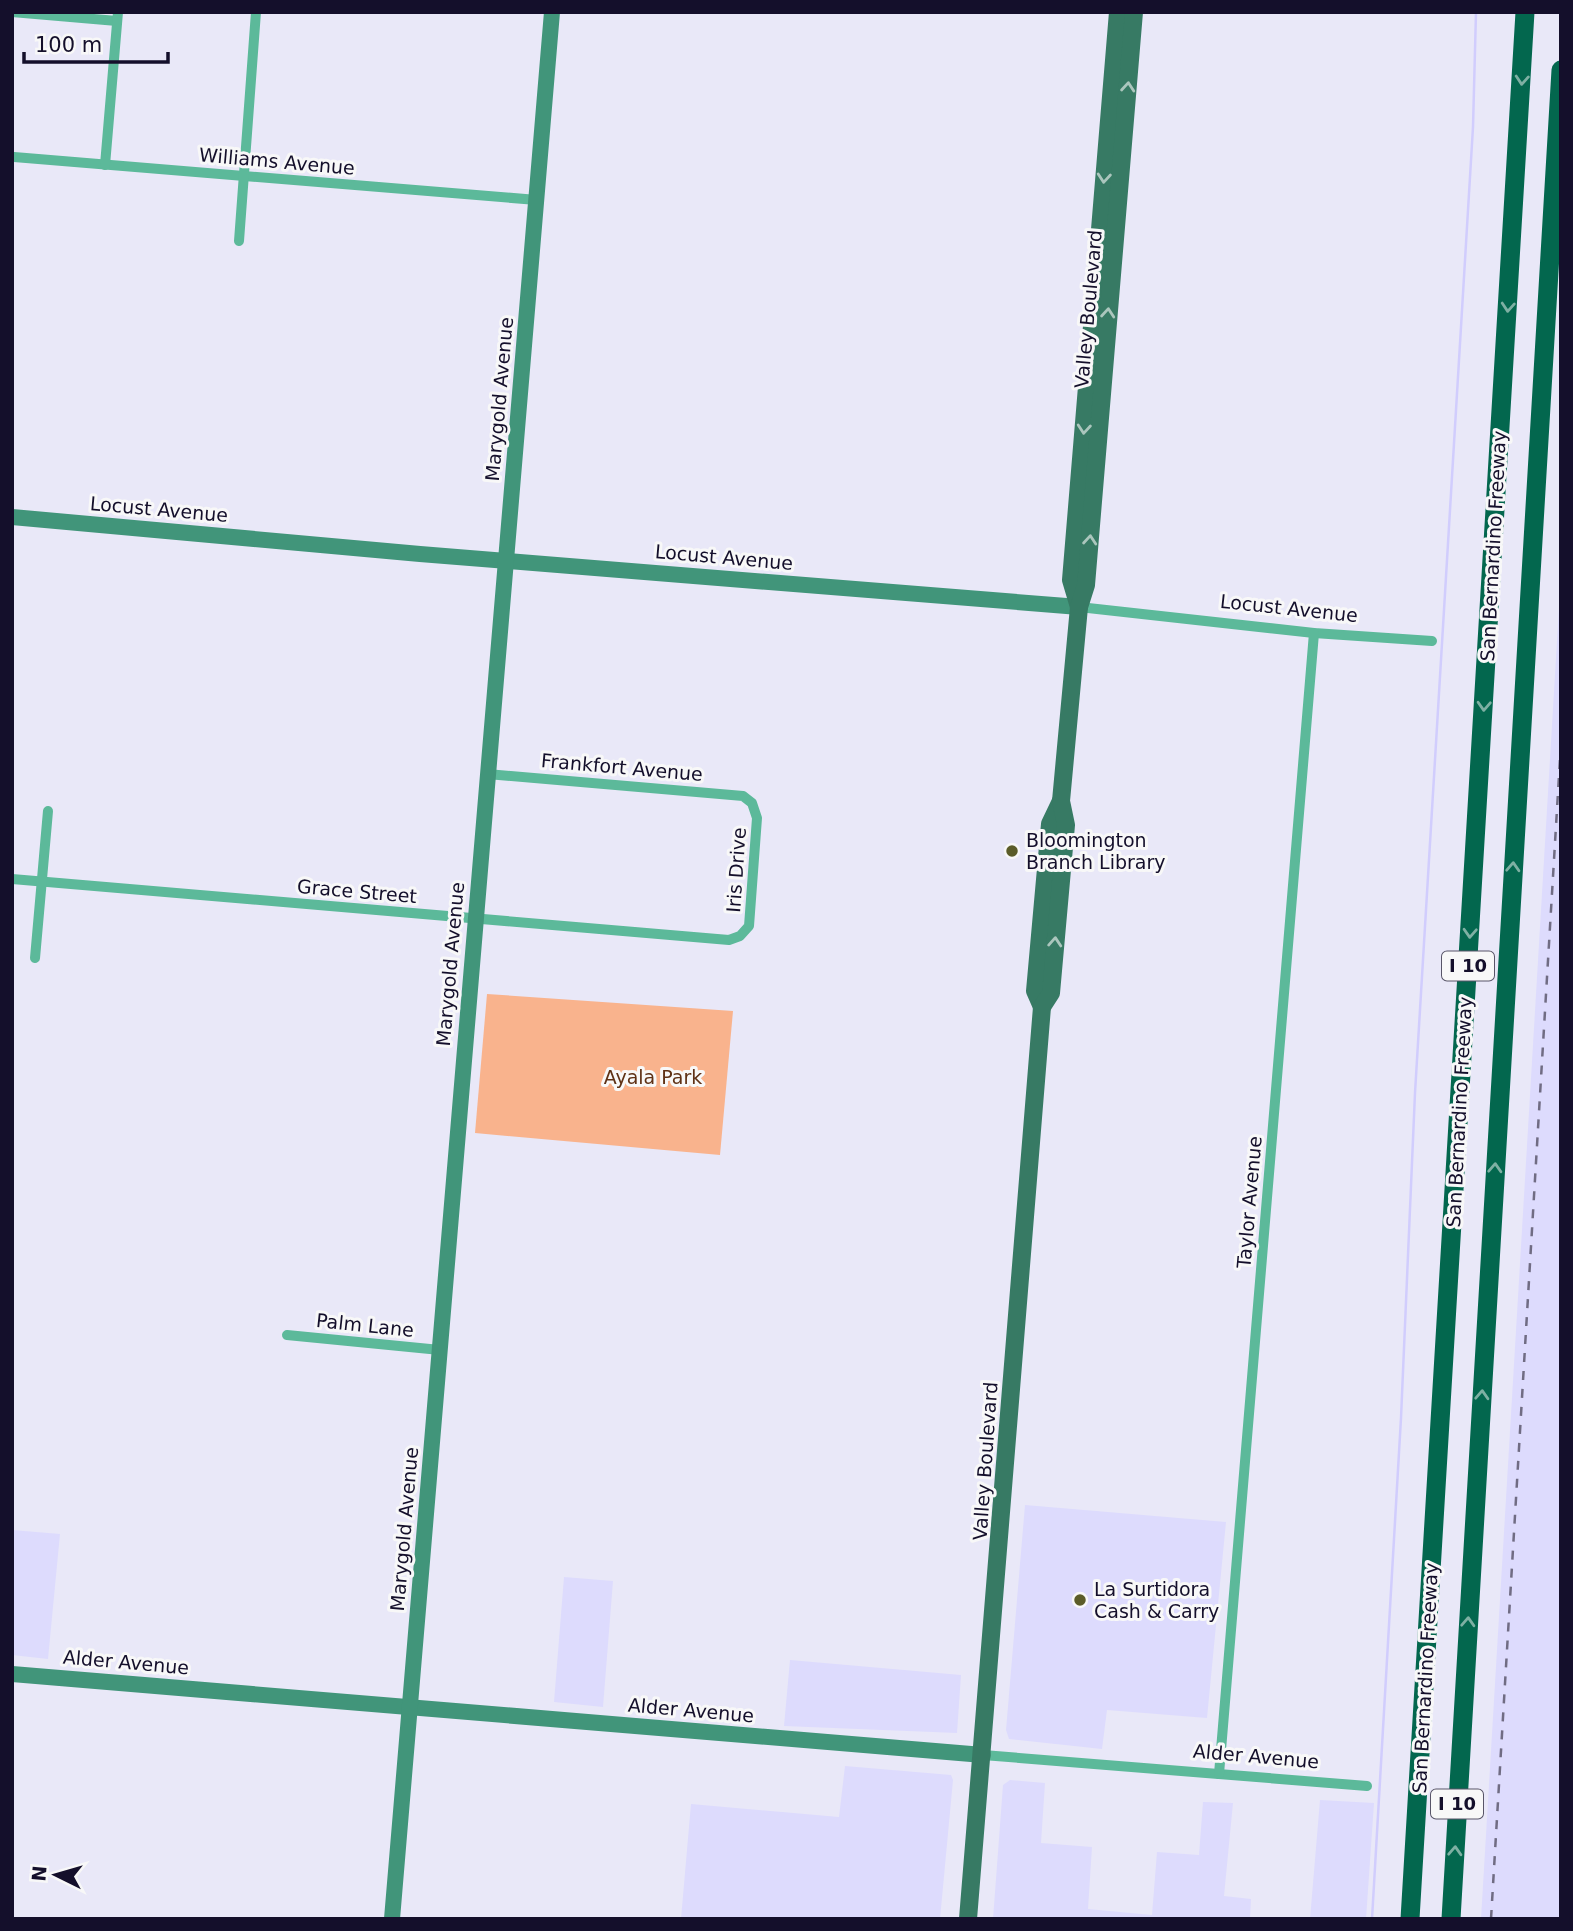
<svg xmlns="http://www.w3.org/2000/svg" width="1573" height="1931" viewBox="0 0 1573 1931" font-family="'DejaVu Sans',sans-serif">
<rect width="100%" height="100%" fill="#e9e8f8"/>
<g fill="#dddbfd">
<path d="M 1561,574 L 1561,1919 L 1481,1919 Z"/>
<path d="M 1025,1505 L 1226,1522 L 1207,1718 L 1107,1710 L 1102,1749 L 1009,1739 L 1006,1730 Z"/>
<path d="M 12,1530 L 60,1534 L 48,1659 L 12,1655 Z"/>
<path d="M 564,1577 L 613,1581 L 603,1707 L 554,1702 Z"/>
<path d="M 790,1660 L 961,1675 L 957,1733 L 784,1726 Z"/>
<path d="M 845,1766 L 951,1775 L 953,1780 L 940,1919 L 681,1919 L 691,1804 L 839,1817 Z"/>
<path d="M 1010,1780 L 1045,1783 L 1041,1843 L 1092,1847 L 1088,1909 L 1152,1915 L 1157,1852 L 1199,1855 L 1203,1802 L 1233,1803 L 1224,1896 L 1251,1899 L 1250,1919 L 993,1919 L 1003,1785 Z"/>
<path d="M 1320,1800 L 1374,1803 L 1366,1919 L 1310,1919 Z"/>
</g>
<path fill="#f9b38d" d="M 487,994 L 733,1011 L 720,1155 L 475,1133 Z"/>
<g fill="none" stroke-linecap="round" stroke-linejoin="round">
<path stroke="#d1cdfd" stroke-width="2.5" d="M 1372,1919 L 1401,1418 L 1415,1093 L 1473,127 L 1476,12"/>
<g stroke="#5cb99a" stroke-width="10">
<path d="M 12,12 L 117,21"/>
<path d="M 14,157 L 537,200"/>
<path d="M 105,165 L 118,12"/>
<path d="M 239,241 L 256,12"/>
<path d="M 1079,607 L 1314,633 L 1432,641"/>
<path d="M 12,879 L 729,940 L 740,936 L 749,926 L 757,818 L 752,803 L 743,796 L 487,774"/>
<path d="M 35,958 L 48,811"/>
<path d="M 287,1335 L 440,1350"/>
<path d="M 983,1755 L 1367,1786"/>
<path d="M 1219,1774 L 1314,633"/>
</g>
<g stroke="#41957a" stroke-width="16">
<path d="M 12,517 L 420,554 L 1079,607"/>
<path d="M 12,1674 L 983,1755"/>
<path d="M 392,1919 L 552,12"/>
</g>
<g stroke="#377a64" stroke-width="18">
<path d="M 1079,607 L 1071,580 L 1118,12"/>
<path d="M 1042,1007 L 1035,991 L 1050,824 L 1061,801"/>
<path d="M 968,1919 L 1042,1007 L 1051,993 L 1066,825 L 1061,801 L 1079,607 L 1086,585 L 1134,12"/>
</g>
<g stroke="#03674e" stroke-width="19">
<path d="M 1410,1919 L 1525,12"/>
<path d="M 1451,1919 L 1561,70"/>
</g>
<path stroke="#706c83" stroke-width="2.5" stroke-dasharray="9 9" stroke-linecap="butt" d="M 1491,1919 L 1561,742"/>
</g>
<defs><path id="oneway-chevron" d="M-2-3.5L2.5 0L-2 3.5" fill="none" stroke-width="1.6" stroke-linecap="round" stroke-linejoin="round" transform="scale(1.75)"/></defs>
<g stroke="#7eb0a3">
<use href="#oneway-chevron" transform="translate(1522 80) rotate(94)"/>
<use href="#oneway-chevron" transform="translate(1508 307) rotate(94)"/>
<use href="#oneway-chevron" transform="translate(1484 706) rotate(93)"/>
<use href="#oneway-chevron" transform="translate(1513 867) rotate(-87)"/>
<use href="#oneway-chevron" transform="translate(1470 933) rotate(93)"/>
<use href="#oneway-chevron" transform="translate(1495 1168) rotate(-87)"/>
<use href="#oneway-chevron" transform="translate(1482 1395) rotate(-87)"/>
<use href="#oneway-chevron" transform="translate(1468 1622) rotate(-87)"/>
<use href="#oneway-chevron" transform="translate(1455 1851) rotate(-87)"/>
</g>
<g stroke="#abc6bd">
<use href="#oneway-chevron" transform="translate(1128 87) rotate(-85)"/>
<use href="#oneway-chevron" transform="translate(1104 178) rotate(95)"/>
<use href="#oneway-chevron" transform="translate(1108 313) rotate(-85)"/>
<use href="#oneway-chevron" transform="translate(1084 429) rotate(95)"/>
<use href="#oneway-chevron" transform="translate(1090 540) rotate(-85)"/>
<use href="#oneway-chevron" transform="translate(1055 942) rotate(-86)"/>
</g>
<g fill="#5b5c29" stroke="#f8f8f8" stroke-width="2.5">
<circle cx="1012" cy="851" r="7"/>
<circle cx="1080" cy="1600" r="7"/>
</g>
<g text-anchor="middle" stroke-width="6" stroke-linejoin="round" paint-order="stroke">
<g fill="#f8f8f8" stroke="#585568" stroke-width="2">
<rect x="1442" y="951.5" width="52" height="29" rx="5"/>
<rect x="1431" y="1789.5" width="52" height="29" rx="5"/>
</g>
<g font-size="18" font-weight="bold" fill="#140f2b">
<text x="1468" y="972">I 10</text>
<text x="1457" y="1810">I 10</text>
</g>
<g font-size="19" fill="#140f2b" stroke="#f8f8f8">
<text transform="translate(277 161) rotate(5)" y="7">Williams Avenue</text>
<text transform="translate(1088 309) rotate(-85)" y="7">Valley Boulevard</text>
<text transform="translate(499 399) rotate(-85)" y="7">Marygold Avenue</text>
<text transform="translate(159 509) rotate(5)" y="7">Locust Avenue</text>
<text transform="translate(1493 546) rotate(-87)" y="7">San Bernardino Freeway</text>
<text transform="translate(724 557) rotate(5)" y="7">Locust Avenue</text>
<text transform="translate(1289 608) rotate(6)" y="7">Locust Avenue</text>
<text transform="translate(622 767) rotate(5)" y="7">Frankfort Avenue</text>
<text transform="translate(736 870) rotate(-86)" y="7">Iris Drive</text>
<text transform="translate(357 891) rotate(5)" y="7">Grace Street</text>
<text transform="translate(450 964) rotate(-85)" y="7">Marygold Avenue</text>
<text transform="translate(1459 1112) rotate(-87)" y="7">San Bernardino Freeway</text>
<text transform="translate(1249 1202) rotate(-85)" y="7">Taylor Avenue</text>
<text transform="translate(365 1325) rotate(6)" y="7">Palm Lane</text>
<text transform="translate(985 1461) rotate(-86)" y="7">Valley Boulevard</text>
<text transform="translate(404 1529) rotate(-85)" y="7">Marygold Avenue</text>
<text transform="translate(126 1662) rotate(5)" y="7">Alder Avenue</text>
<text transform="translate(1425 1678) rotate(-87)" y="7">San Bernardino Freeway</text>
<text transform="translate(691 1710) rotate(5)" y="7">Alder Avenue</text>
<text transform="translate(1256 1756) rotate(5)" y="7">Alder Avenue</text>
</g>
<g font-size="19" fill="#140f2b" stroke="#f8f8f8" text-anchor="start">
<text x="1026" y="847">Bloomington<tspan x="1026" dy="22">Branch Library</tspan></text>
<text x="1094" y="1596">La Surtidora<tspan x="1094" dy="22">Cash &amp; Carry</tspan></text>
</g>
<g font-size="19" fill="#5f3115" stroke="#f8f8f8">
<text x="653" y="1084">Ayala Park</text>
</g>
</g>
<rect width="1573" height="1931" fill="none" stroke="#140f2b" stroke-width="28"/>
<g transform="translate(56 1875) rotate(275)" stroke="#f8f8f8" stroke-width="5" paint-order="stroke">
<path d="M0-5L12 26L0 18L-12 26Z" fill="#140f2b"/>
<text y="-10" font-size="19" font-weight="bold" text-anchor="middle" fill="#140f2b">N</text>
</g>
<path d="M24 52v10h144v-10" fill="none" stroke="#140f2b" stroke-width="3.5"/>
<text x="35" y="52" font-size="21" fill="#140f2b" stroke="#f8f8f8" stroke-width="5" paint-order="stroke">100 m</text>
</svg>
